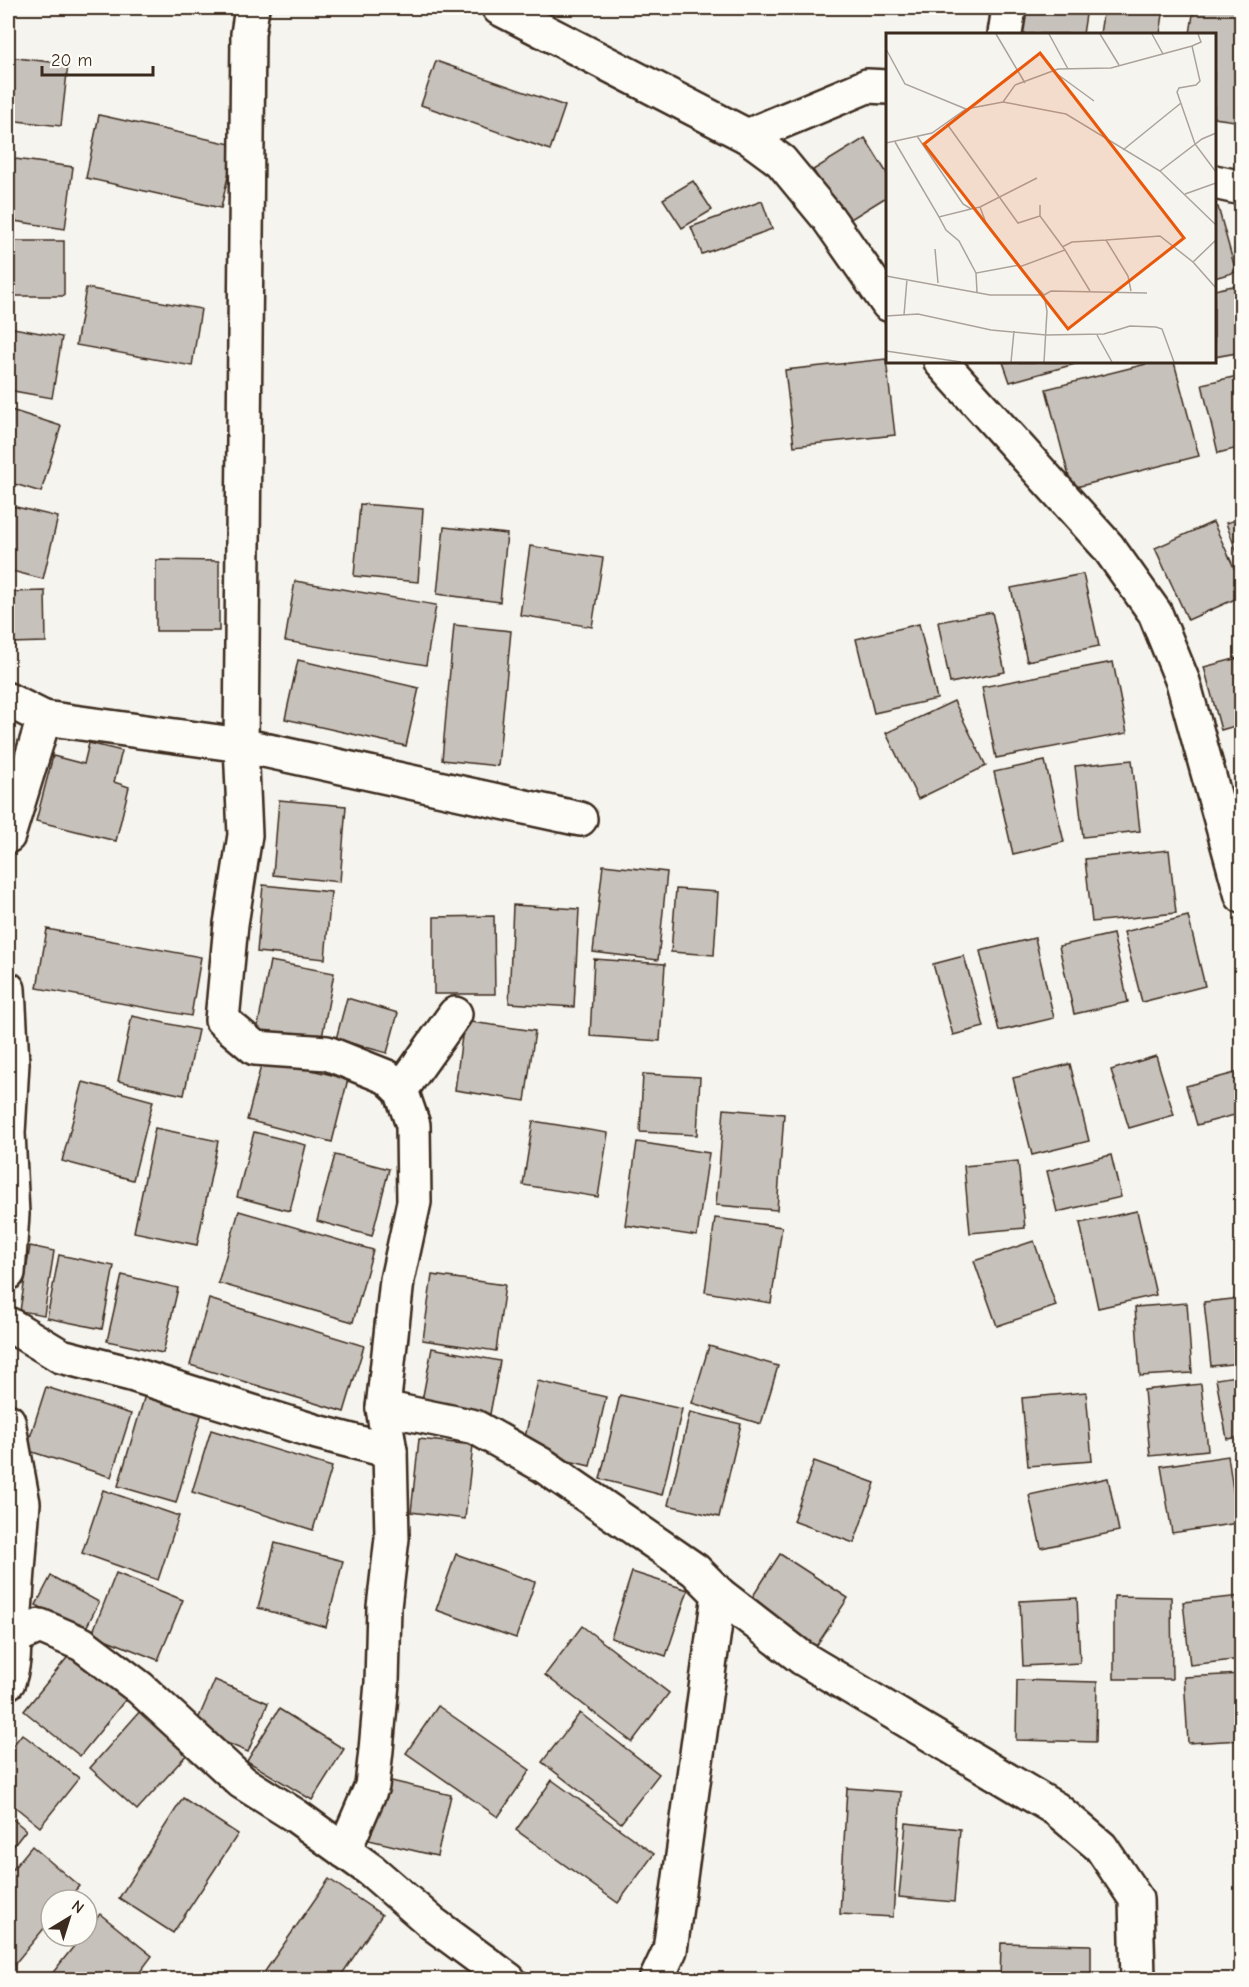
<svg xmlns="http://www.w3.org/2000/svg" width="1249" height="1987" viewBox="0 0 1249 1987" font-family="'Comic Neue',sans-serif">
<rect width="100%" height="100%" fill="#f5f4ee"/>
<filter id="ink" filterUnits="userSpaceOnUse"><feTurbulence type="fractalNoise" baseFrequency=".0167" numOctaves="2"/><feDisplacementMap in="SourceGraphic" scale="12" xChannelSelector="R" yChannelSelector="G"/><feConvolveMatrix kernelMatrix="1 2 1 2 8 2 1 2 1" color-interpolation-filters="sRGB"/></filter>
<g filter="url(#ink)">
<g fill="#c7c1bb" stroke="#3b2a1e" stroke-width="1.5">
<path d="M 1020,8 L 1087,8 L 1083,34 L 1016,34 Z"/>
<path d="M 1104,8 L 1164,8 L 1160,34 L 1100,34 Z"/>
<path d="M 1194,8 L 1242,8 L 1242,122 L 1214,118 L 1214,34 L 1190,34 Z"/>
<path d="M 8,57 L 68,64 L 61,126 L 8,120 Z"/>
<path d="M 436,61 L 565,106 L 550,150 L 421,105 Z"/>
<path d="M 99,115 L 235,145 L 221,208 L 86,178 Z"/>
<path d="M 865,138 L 888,175 L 888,196 L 846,222 L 813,170 Z"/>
<path d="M 8,158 L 73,167 L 65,229 L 8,220 Z"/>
<path d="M 693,181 L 712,210 L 682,228 L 663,199 Z"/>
<path d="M 762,201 L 772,229 L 702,254 L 691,227 Z"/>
<path d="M 1214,207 L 1218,207 L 1236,272 L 1214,278 Z"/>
<rect x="8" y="241" width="56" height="55"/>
<path d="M 1242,284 L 1242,352 L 1214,357 L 1214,290 Z"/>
<path d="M 86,288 L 201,309 L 192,366 L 76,345 Z"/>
<path d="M 8,327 L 62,337 L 52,398 L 8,390 Z"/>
<path d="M 886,359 L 895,435 L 794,446 L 785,370 Z"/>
<path d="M 1003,362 L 1082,362 L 1010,382 Z"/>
<path d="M 1154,362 L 1174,362 L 1199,456 L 1072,488 L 1046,389 Z"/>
<path d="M 1242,375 L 1242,447 L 1218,453 L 1202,384 Z"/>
<path d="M 8,409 L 61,426 L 41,492 L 8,482 Z"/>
<path d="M 360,504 L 423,509 L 418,582 L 354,576 Z"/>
<path d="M 8,505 L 58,517 L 43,579 L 8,570 Z"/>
<path d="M 1242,518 L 1242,566 L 1226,523 Z"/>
<path d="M 1213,522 L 1242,585 L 1242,596 L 1188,620 L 1155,548 Z"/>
<path d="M 444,527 L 507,534 L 500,602 L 437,594 Z"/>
<path d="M 530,546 L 603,558 L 592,627 L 520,615 Z"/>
<path d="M 156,560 L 219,561 L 219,631 L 156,631 Z"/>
<path d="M 1083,574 L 1099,646 L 1027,661 L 1011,588 Z"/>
<path d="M 295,581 L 436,605 L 426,665 L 285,641 Z"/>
<path d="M 45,591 L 46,642 L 8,643 L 8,592 Z"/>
<path d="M 992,612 L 1005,672 L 950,683 L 938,622 Z"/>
<path d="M 919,624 L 937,699 L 874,713 L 856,639 Z"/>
<path d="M 454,625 L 511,631 L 498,766 L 442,760 Z"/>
<path d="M 1242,657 L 1242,724 L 1221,730 L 1204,667 Z"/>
<path d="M 298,660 L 419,688 L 406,746 L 285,719 Z"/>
<path d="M 1113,662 L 1127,733 L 996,758 L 982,687 Z"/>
<path d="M 954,701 L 986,766 L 918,799 L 886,733 Z"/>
<path d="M 89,743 L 122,751 L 114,782 L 129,787 L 116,841 L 36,821 L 53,756 L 84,764 Z"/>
<path d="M 1132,760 L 1140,831 L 1083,837 L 1075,766 Z"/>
<path d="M 1045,761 L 1064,842 L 1013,854 L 994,772 Z"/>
<path d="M 279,800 L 346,806 L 340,882 L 273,875 Z"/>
<path d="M 1169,850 L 1176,913 L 1092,922 L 1085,859 Z"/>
<path d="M 603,865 L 667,872 L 658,960 L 593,952 Z"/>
<path d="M 263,885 L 331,892 L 325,959 L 257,952 Z"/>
<path d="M 676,889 L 718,892 L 714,955 L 671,952 Z"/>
<path d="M 513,905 L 579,909 L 574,1007 L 509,1003 Z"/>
<path d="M 494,916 L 495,994 L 434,994 L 434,917 Z"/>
<path d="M 1188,916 L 1205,986 L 1142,1002 L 1124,932 Z"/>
<path d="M 47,929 L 201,957 L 191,1016 L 37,988 Z"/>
<path d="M 1113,934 L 1128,1002 L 1074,1014 L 1059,946 Z"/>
<path d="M 1035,938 L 1054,1018 L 999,1031 L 980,951 Z"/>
<path d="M 964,956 L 984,1027 L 953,1035 L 933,964 Z"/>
<path d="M 594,959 L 665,964 L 660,1041 L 590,1036 Z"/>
<path d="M 270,961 L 334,973 L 321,1043 L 257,1031 Z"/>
<path d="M 347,998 L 398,1013 L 387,1053 L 336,1039 Z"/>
<path d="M 132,1016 L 198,1030 L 184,1095 L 118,1081 Z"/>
<path d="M 464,1021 L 535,1031 L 525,1101 L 455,1090 Z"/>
<path d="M 1156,1056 L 1174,1115 L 1129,1128 L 1111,1070 Z"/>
<path d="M 263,1058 L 348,1079 L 332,1142 L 247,1120 Z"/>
<path d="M 1070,1064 L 1089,1141 L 1032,1155 L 1013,1078 Z"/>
<path d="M 1239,1072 L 1242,1113 L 1197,1125 L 1186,1086 Z"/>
<path d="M 643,1074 L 700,1077 L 697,1135 L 640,1132 Z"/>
<path d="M 83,1082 L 153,1101 L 133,1180 L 62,1161 Z"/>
<path d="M 724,1109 L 784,1114 L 777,1210 L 716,1205 Z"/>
<path d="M 533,1121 L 608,1133 L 598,1197 L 523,1185 Z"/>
<path d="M 155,1128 L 218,1141 L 197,1245 L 134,1232 Z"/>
<path d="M 254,1132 L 306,1145 L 290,1211 L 237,1197 Z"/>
<path d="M 637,1142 L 709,1153 L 697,1236 L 625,1225 Z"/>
<path d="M 335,1155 L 389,1169 L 372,1236 L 317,1221 Z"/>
<path d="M 1111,1155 L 1121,1197 L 1057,1212 L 1047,1171 Z"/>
<path d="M 1018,1161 L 1025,1228 L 970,1233 L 964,1166 Z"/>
<path d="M 239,1211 L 373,1250 L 353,1322 L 218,1283 Z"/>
<path d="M 1137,1211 L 1156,1295 L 1098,1308 L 1080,1223 Z"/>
<path d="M 715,1218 L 782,1227 L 771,1303 L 705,1292 Z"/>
<path d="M 1034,1241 L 1056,1306 L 997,1326 L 974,1261 Z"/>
<path d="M 30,1246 L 54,1251 L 44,1315 L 20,1311 Z"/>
<path d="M 59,1255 L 114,1266 L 102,1329 L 47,1318 Z"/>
<path d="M 122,1275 L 178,1288 L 163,1353 L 107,1341 Z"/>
<path d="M 432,1275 L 505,1285 L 496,1351 L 423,1340 Z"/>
<path d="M 1242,1298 L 1242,1363 L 1211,1366 L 1204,1302 Z"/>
<path d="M 209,1299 L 364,1346 L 344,1412 L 190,1365 Z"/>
<path d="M 1187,1303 L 1192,1373 L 1140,1376 L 1135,1307 Z"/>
<path d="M 709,1346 L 778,1366 L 761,1424 L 692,1403 Z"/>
<path d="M 432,1348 L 500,1361 L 490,1414 L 422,1401 Z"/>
<path d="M 1242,1375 L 1242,1437 L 1227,1439 L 1216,1379 Z"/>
<path d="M 538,1381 L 606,1397 L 590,1466 L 522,1450 Z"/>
<path d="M 1201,1384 L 1208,1450 L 1150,1456 L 1144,1390 Z"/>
<path d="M 46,1387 L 131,1414 L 111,1477 L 26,1450 Z"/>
<path d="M 1086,1392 L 1092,1461 L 1028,1466 L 1022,1398 Z"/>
<path d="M 145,1395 L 202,1412 L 176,1503 L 118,1486 Z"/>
<path d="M 620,1395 L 682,1409 L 662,1495 L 600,1479 Z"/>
<path d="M 690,1412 L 741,1424 L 719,1517 L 668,1505 Z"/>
<path d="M 211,1430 L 332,1467 L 313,1530 L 192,1492 Z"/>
<path d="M 419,1439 L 473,1445 L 465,1519 L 411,1512 Z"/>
<path d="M 1228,1456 L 1238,1523 L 1172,1533 L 1161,1466 Z"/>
<path d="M 814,1461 L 875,1483 L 854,1543 L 793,1521 Z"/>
<path d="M 1108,1478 L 1119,1531 L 1041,1548 L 1029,1495 Z"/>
<path d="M 103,1490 L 179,1516 L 158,1580 L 82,1553 Z"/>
<path d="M 275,1543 L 343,1561 L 326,1627 L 258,1608 Z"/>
<path d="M 456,1554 L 535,1582 L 516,1638 L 436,1610 Z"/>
<path d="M 780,1554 L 848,1598 L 811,1654 L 744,1610 Z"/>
<path d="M 632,1572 L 688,1590 L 666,1656 L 611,1638 Z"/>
<path d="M 116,1573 L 183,1600 L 158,1660 L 92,1634 Z"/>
<path d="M 51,1576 L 99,1602 L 85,1630 L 36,1605 Z"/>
<path d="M 1114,1596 L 1171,1597 L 1172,1679 L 1114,1679 Z"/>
<path d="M 1242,1596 L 1242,1659 L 1190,1665 L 1183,1602 Z"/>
<path d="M 1077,1598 L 1080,1663 L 1023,1666 L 1020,1601 Z"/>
<path d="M 582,1626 L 669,1693 L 632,1742 L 545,1675 Z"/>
<path d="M 70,1654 L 126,1699 L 80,1756 L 24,1711 Z"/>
<path d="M 1242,1674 L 1242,1740 L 1188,1743 L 1184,1677 Z"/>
<path d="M 215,1680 L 268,1703 L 248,1752 L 194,1729 Z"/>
<path d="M 1017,1680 L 1097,1682 L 1096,1742 L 1016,1740 Z"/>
<path d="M 438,1706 L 530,1770 L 498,1817 L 406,1753 Z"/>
<path d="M 279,1709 L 344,1749 L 312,1800 L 247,1761 Z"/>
<path d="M 141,1710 L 189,1752 L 137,1810 L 90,1768 Z"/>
<path d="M 580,1713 L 659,1774 L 621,1823 L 542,1762 Z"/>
<path d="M 22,1734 L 79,1778 L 40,1827 L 8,1801 L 8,1752 Z"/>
<path d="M 383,1779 L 451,1795 L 437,1856 L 369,1840 Z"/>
<path d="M 552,1780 L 654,1854 L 618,1903 L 516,1830 Z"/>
<path d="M 847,1788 L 901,1792 L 893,1917 L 840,1914 Z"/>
<path d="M 183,1798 L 238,1834 L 173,1933 L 119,1898 Z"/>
<path d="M 8,1815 L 26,1830 L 8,1853 Z"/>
<path d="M 906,1823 L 960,1829 L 954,1902 L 899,1897 Z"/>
<path d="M 32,1846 L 79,1886 L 67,1900 L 51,1900 L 51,1920 L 8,1972 L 8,1875 Z"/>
<path d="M 329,1879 L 382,1915 L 338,1980 L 259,1980 Z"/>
<path d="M 100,1914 L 152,1956 L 134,1980 L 47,1980 L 82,1936 L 87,1936 L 87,1930 Z"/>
<path d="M 1001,1943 L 1091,1945 L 1091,1980 L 1000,1980 Z"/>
</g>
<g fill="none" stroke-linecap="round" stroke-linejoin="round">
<g stroke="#3b2a1e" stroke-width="38">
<g id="street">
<path d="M 252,8 L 248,34 L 241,745 L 245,835 L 231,924 L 222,1020 L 255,1048 L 327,1053 L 387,1077 L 401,1090"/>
<path d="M 499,8 L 747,136 L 781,161 L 828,218 L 888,304"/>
<path d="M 1005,34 L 1009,8"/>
<path d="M 747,136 L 867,86 L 888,87"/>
<path d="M 1214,182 L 1242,188"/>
<path d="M 941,362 L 1108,547 L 1155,613 L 1183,682 L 1242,896"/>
<path d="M 8,700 L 44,718 L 8,836"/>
<path d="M 44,718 L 241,745 L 580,819"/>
<path d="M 8,989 L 12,1063 L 8,1133 L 12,1214 L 8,1273"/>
<path d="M 8,1324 L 61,1356 L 131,1374 L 317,1432 L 390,1451 L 383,1408 L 397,1280 L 414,1202 L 413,1125 L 401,1090 L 455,1014"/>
<path d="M 383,1408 L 475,1427 L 544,1466 L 695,1570 L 719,1594 L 670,1950 L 656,1980"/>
<path d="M 8,1421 L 23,1503 L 13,1638 L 40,1626 L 82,1644 L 140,1688 L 242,1782 L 296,1816 L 372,1871 L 432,1923 L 509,1980"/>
<path d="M 719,1594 L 802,1658 L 1056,1809 L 1101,1847 L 1136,1899 L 1138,1980"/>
<path d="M 8,1634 L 13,1638 C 15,1654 13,1667 8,1682"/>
<path d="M 344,1851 L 372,1786 L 376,1750 L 382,1683 L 384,1607 L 392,1538 L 390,1451"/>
</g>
</g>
<use href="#street" stroke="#fdfcf7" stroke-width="33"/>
</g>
</g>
<g transform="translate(886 33)">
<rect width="330" height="330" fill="#f5f4ee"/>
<path fill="none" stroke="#aba39b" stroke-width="1.5" d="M 110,1 L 139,50M 163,1 L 182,36M 214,1 L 233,32M 266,1 L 277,21M 306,13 L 314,48 L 310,52 L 293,55 L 291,59 L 309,111 L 330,139M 0,16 L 19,51 L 80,76M 167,38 L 208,68M 117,69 L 129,52 L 172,36 L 225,35 L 306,13 L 315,9 L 312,1M 61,91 L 132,190 L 154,183M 31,103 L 77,171 L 85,176 L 94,174 L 100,190 L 133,232 L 90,240 L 91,259M 9,109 L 53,184 L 85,176M 0,110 L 46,100 L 80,76 L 117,69 L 180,81 L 274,138 L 330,192M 237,117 L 295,70M 274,138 L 316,106 L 330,100M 299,161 L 330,150M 154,172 L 154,183 L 179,217 L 133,234 L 158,262 L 165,258 L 261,260M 94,174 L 151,145M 53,184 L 60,197 L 73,208 L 90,240M 220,207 L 274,203 L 307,229 L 330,207M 176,214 L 186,209 L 220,207 L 242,243 L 245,258M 49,216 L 52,250M 179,217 L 204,258M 307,229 L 330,255M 0,243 L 104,262 L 158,262 L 161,278 L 158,329M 18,282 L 21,246M 0,283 L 32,281 L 105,297 L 160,302 L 218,301 L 244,293 L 270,294 L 276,296 L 288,329M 211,302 L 226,329M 0,318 L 75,329M 125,329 L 128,298"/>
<path fill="#e8590c" fill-opacity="0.15" stroke="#e8590c" stroke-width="3" d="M 154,20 L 298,205 L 182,296 L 38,111 Z"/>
<rect width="330" height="330" fill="none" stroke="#3b2a1e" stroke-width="3"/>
</g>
<rect width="1249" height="1987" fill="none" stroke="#fdfcf7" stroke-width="30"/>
<rect x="15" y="15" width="1219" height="1957" fill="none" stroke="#3b2a1e" stroke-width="2" filter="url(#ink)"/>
<g transform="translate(69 1918) rotate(38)"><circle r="28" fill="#fdfcf7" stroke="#afa8a0" stroke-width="1.5"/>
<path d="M0-4.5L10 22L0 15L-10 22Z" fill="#3b2a1e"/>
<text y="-9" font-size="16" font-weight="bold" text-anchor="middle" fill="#3b2a1e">N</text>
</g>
<path d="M42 66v9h111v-9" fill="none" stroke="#3b2a1e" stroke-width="3"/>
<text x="51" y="66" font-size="18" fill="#3b2a1e" stroke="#fdfcf7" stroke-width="4.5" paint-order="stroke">20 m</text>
</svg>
